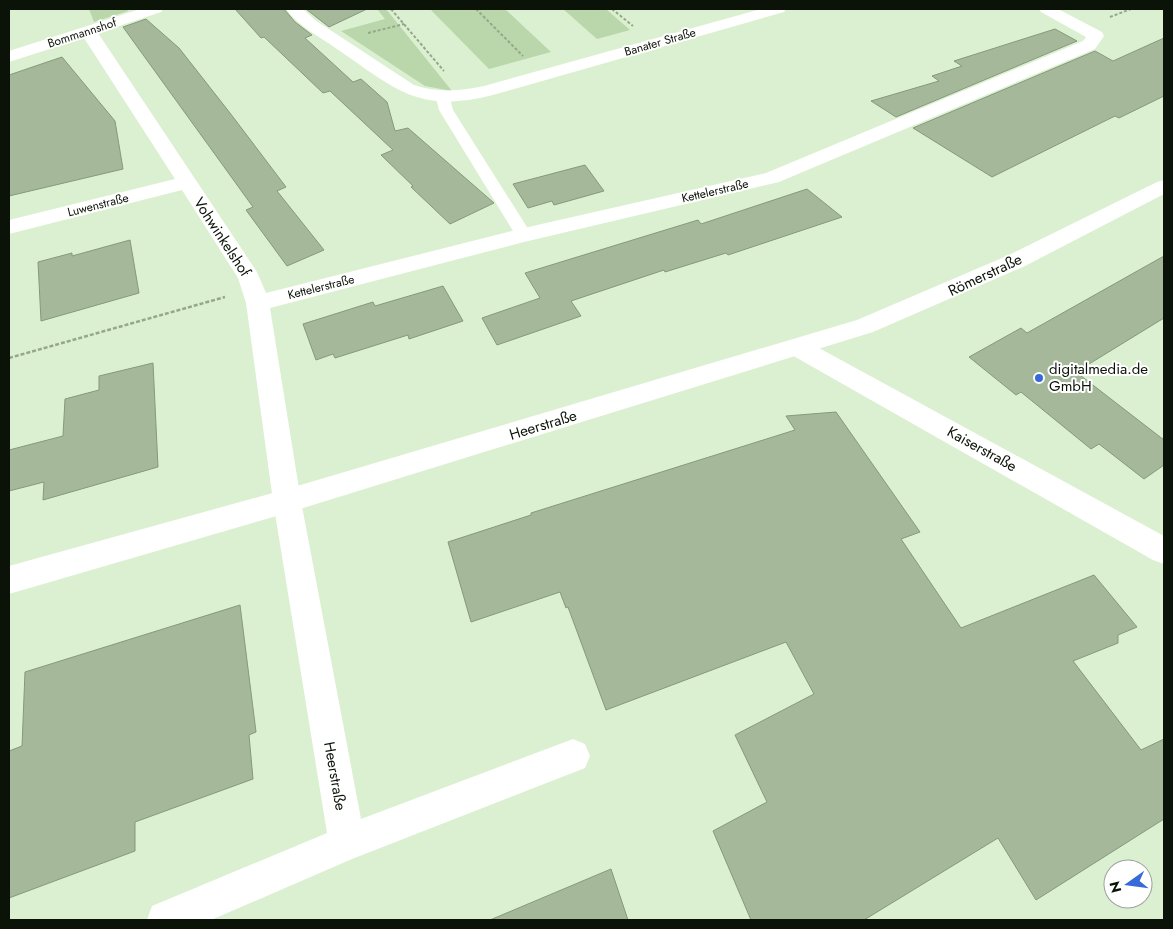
<svg xmlns="http://www.w3.org/2000/svg" width="1173" height="929" viewBox="0 0 1173 929" font-family="Jost,sans-serif">
<rect width="100%" height="100%" fill="#dbf0d0"/>
<g fill="#b9d7ab">
<path d="M 89,9 L 127,9 L 128,11 L 94,22 Z"/>
<path d="M 377,9 L 386,9 L 452,91 L 425,86 L 341,31 L 385,19 Z"/>
<path d="M 430,9 L 505,9 L 551,52 L 489,69 Z"/>
<path d="M 563,9 L 606,9 L 630,30 L 597,39 Z"/>
</g>
<g fill="#a5b99a" stroke="#85997b">
<path d="M 235,9 L 284,9 L 295,22 L 312,35 L 305,38 L 353,82 L 361,79 L 387,102 L 395,131 L 408,128 L 494,203 L 450,224 L 411,187 L 413,186 L 381,155 L 393,150 L 330,91 L 323,93 L 264,37 L 261,38 Z"/>
<path d="M 306,9 L 367,9 L 329,27 Z"/>
<path d="M 146,19 L 179,48 L 230,113 L 286,187 L 277,191 L 324,250 L 287,266 L 246,210 L 253,207 L 123,27 Z"/>
<path d="M 1055,29 L 1077,41 L 896,117 L 871,101 L 939,81 L 932,76 L 962,66 L 954,61 Z"/>
<path d="M 1164,38 L 1164,96 L 1119,118 L 1115,116 L 992,177 L 913,128 L 1095,51 L 1113,61 Z"/>
<path d="M 62,57 L 115,121 L 123,169 L 9,196 L 9,75 Z"/>
<path d="M 585,165 L 604,191 L 554,205 L 552,201 L 528,208 L 513,184 Z"/>
<path d="M 807,189 L 842,217 L 728,255 L 726,253 L 665,272 L 664,270 L 571,301 L 581,316 L 497,345 L 482,318 L 540,298 L 525,273 L 698,220 L 701,224 Z"/>
<path d="M 130,240 L 139,293 L 41,321 L 38,262 L 72,253 L 72,256 Z"/>
<path d="M 1164,256 L 1164,318 L 1076,372 L 1164,440 L 1164,465 L 1144,479 L 1099,444 L 1091,449 L 1021,392 L 1016,395 L 969,357 L 1021,328 L 1027,333 Z"/>
<path d="M 443,286 L 463,321 L 409,339 L 408,335 L 335,358 L 333,354 L 316,360 L 303,324 L 373,302 L 375,306 Z"/>
<path d="M 153,363 L 158,467 L 43,500 L 44,482 L 9,491 L 9,450 L 63,436 L 65,399 L 99,390 L 99,376 Z"/>
<path d="M 836,412 L 920,532 L 901,539 L 961,628 L 1094,575 L 1137,627 L 1118,635 L 1118,643 L 1073,661 L 1141,750 L 1164,739 L 1164,819 L 1036,900 L 998,838 L 864,920 L 751,920 L 713,831 L 767,802 L 735,735 L 814,694 L 786,642 L 606,710 L 568,607 L 566,608 L 560,592 L 471,622 L 448,542 L 531,515 L 531,513 L 795,430 L 786,416 Z"/>
<path d="M 240,605 L 256,732 L 249,735 L 253,779 L 135,822 L 135,851 L 9,898 L 9,751 L 22,746 L 25,672 Z"/>
<path d="M 611,869 L 628,920 L 490,920 Z"/>
</g>
<g fill="none" stroke-linecap="round" stroke-linejoin="round">
<g stroke="#96a68d" stroke-width="2" stroke-dasharray="3 2" stroke-linecap="butt">
<path d="M 391,9 L 444,71"/>
<path d="M 476,9 L 523,56"/>
<path d="M 612,9 L 633,26"/>
<path d="M 1110,17 L 1131,9"/>
<path d="M 368,33 L 404,24"/>
</g>
<path stroke="#96a68d" stroke-width="2.5" stroke-dasharray="4 2" stroke-linecap="butt" d="M 9,358 L 225,297"/>
<path fill="#fff" fill-rule="evenodd" d="M 443,94 L 450,98 L 453,110 L 532,235 L 530,239 L 524,240 L 518,239 L 439,110 L 436,98 Z"/>
<g fill="#fff" fill-rule="evenodd">
<path d="M 140,9 L 163,9 L 161,12 L 98,33 L 257,272 L 266,293 L 524,228 L 766,173 L 1083,41 L 1086,37 L 1041,12 L 1039,9 L 1058,9 L 1102,32 L 1104,36 L 1095,49 L 779,182 L 524,242 L 270,308 L 301,501 L 361,819 L 573,739 L 585,744 L 590,756 L 585,768 L 352,859 L 211,920 L 147,920 L 152,906 L 327,833 L 273,501 L 246,303 L 238,278 L 182,190 L 9,234 L 9,220 L 175,179 L 84,38 L 9,62 L 9,51 Z"/>
<path d="M 286,9 L 303,9 L 315,20 L 414,85 C 438,93 460,91 484,86 L 761,9 L 786,9 L 784,12 L 493,95 C 417,114 396,89 337,49 C 320,37 298,26 286,9 Z"/>
<path d="M 799,339 L 808,342 L 1164,536 L 1164,564 L 1153,560 L 790,354 L 787,348 L 790,342 Z"/>
</g>
<path fill="#fff" fill-rule="evenodd" d="M 1164,180 L 1164,194 L 1025,266 L 873,332 L 287,513 L 9,594 L 9,566 L 287,489 L 857,320 L 1009,255 L 1157,182 Z"/>
</g>
<circle fill="#3769d8" stroke="#fff" stroke-width="2" cx="1039" cy="378" r="5"/>
<g text-anchor="middle" stroke-width="4" stroke-linejoin="round" paint-order="stroke">
<g font-size="12" fill="#0b1308" stroke="#fff">
<text transform="translate(82 33) rotate(-18)" y="4">Bommannshof</text>
<text transform="translate(660 42) rotate(-16)" y="4">Banater Straße</text>
<text transform="translate(715 191) rotate(-13)" y="4">Kettelerstraße</text>
<text transform="translate(98 205) rotate(-14)" y="4">Luwenstraße</text>
<text transform="translate(321 287) rotate(-14)" y="4">Kettelerstraße</text>
</g>
<g font-size="15" fill="#0b1308" stroke="#fff">
<text transform="translate(222 237) rotate(57)" y="5">Vohwinkelshof</text>
<text transform="translate(985 275) rotate(-25)" y="5">Römerstraße</text>
<text transform="translate(543 425) rotate(-17)" y="5">Heerstraße</text>
<text transform="translate(982 449) rotate(29)" y="5">Kaiserstraße</text>
<text transform="translate(335 776) rotate(80)" y="5">Heerstraße</text>
</g>
<g font-size="15" fill="#0b1308" stroke="#fff" text-anchor="start">
<text x="1049" y="374">digitalmedia.de<tspan x="1049" dy="17">GmbH</tspan></text>
</g>
</g>
<rect width="1173" height="929" fill="none" stroke="#0b1308" stroke-width="20"/>
<g transform="translate(1128 884) rotate(256)"><circle r="24" fill="#ffffff" stroke="#9da19c"/>
<path d="M0-4L9 19L0 12L-9 19Z" fill="#3769d8"/>
<text y="-8" font-size="14" font-weight="bold" text-anchor="middle" fill="#0b1308">N</text>
</g>
</svg>
